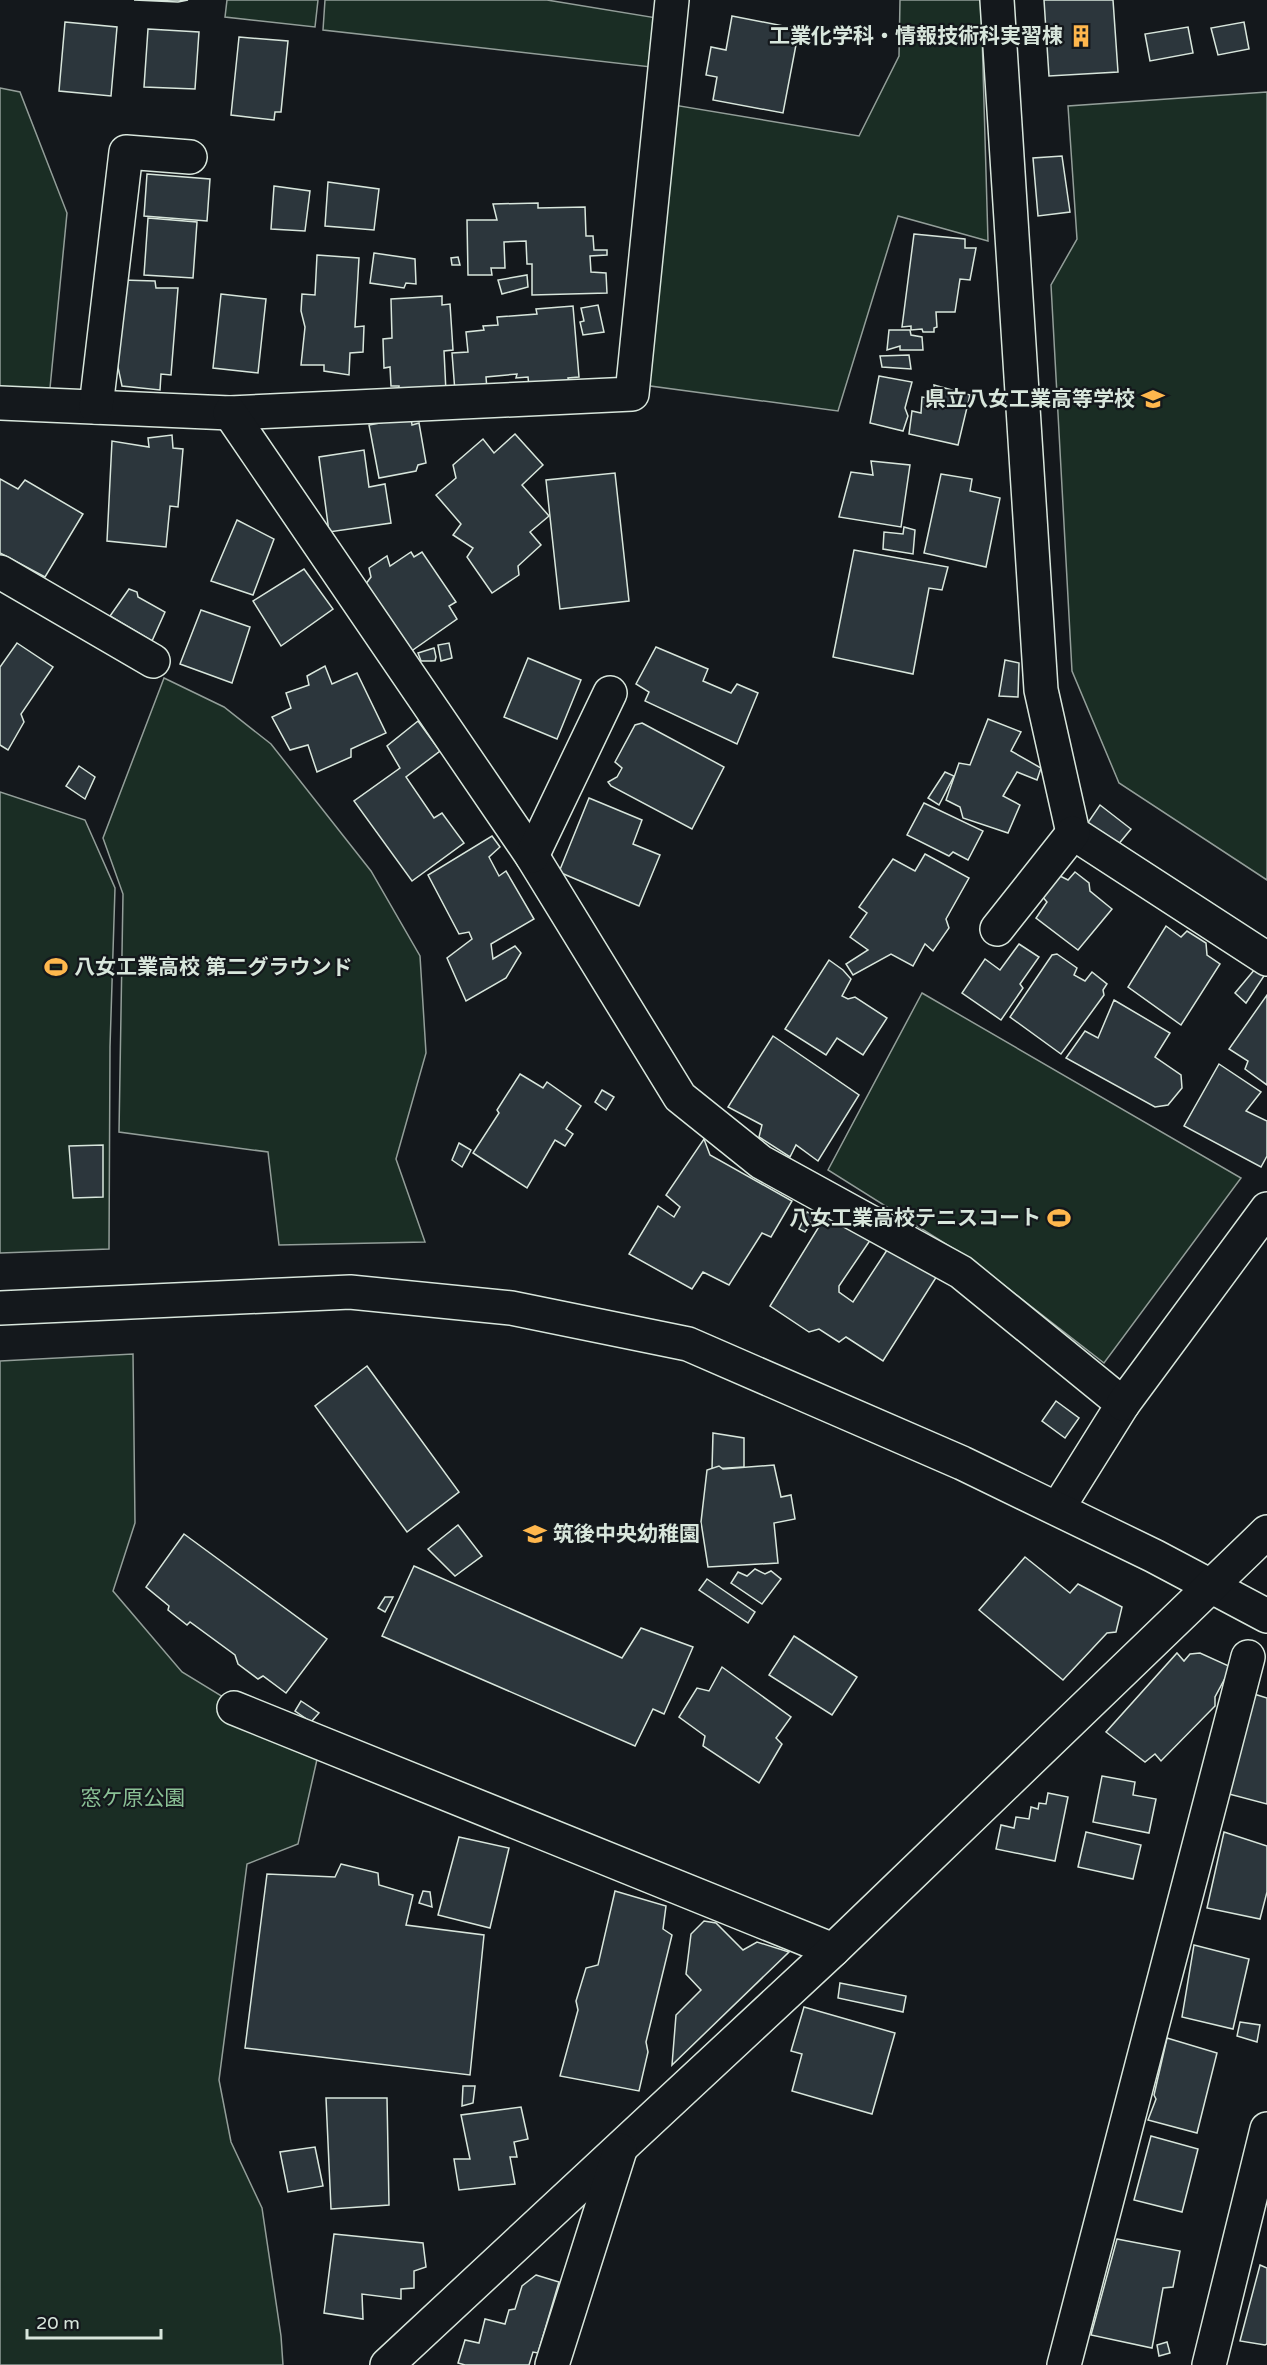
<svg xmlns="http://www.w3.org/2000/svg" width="1267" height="2365" viewBox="0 0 1267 2365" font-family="'Varela Round','Noto Sans JP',sans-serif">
<rect width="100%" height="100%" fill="#14181c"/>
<g fill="#1a2d24" stroke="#939e99" stroke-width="1.5">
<path d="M 227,0 L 318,0 L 315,27 L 225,17 Z"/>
<path d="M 325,0 L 547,0 L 657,18 L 651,67 L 323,30 Z"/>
<path d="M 900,0 L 981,0 L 988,241 L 898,216 L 838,411 L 643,385 L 674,105 L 859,136 L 899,56 Z"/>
<path d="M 0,88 L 20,92 L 67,213 L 50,388 L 0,387 Z"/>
<path d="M 1267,92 L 1267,880 L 1119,783 L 1072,671 L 1051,285 L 1077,239 L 1068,106 Z"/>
<path d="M 164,678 L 224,707 L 271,744 L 371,871 L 420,956 L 426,1053 L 396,1159 L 425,1242 L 279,1245 L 268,1152 L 119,1132 L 123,894 L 103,838 Z"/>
<path d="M 0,792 L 85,820 L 115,888 L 110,1047 L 109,1249 L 0,1253 Z"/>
<path d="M 922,993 L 1241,1178 L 1104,1363 L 970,1259 L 828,1170 Z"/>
<path d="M 133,1354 L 135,1523 L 113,1591 L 182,1672 L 318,1755 L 298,1844 L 247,1864 L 219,2080 L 231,2142 L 262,2208 L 281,2336 L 283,2365 L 0,2365 L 0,1361 Z"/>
</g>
<g fill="#2c363c" stroke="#d8e6dc" stroke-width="1.5">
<path d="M 134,0 L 188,0 L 178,2 Z"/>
<path d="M 1044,0 L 1113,0 L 1118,72 L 1049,76 Z"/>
<path d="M 732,16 L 799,29 L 783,113 L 713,100 L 717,77 L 706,75 L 711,47 L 726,50 Z"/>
<path d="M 65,22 L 117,27 L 111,96 L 59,91 Z"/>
<path d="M 1244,22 L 1249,49 L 1218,55 L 1211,28 Z"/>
<path d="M 1188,27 L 1193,53 L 1150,61 L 1145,34 Z"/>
<path d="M 148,29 L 199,32 L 195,89 L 144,87 Z"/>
<path d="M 239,37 L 288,41 L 281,112 L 275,112 L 274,120 L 231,115 Z"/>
<path d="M 1062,156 L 1070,212 L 1038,216 L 1033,158 Z"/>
<path d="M 147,174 L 210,179 L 207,221 L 144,216 Z"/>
<path d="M 328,182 L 379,189 L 374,230 L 325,226 Z"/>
<path d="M 274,186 L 310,191 L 305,231 L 271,229 Z"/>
<path d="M 538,203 L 538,208 L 585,207 L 586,236 L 593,236 L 594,250 L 607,250 L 607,255 L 590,256 L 591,272 L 606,273 L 607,293 L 532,295 L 532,264 L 527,264 L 526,241 L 504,242 L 505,268 L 491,268 L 492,275 L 468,275 L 467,220 L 497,220 L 493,204 Z"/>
<path d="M 148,218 L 197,222 L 193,278 L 144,275 Z"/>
<path d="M 914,234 L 965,239 L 965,248 L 976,248 L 970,280 L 960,279 L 955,312 L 936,312 L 937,327 L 934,328 L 934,332 L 923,332 L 922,329 L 911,330 L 911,326 L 902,327 Z"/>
<path d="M 374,253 L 415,259 L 416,284 L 406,283 L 404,288 L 370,283 Z"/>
<path d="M 317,255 L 359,258 L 355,327 L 364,326 L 363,352 L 350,353 L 349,375 L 324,371 L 324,365 L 301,365 L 305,327 L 301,311 L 302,294 L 315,295 Z"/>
<path d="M 458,257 L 460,265 L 452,265 L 451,258 Z"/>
<path d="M 527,275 L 528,287 L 502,294 L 498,280 Z"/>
<path d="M 122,280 L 155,281 L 156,288 L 178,288 L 171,375 L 161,374 L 160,390 L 122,386 L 116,358 Z"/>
<path d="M 221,294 L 266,299 L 258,373 L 213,368 Z"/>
<path d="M 442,296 L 442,305 L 450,304 L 453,350 L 444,351 L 446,392 L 399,394 L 399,386 L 391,386 L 390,367 L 384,368 L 383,339 L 392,338 L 391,299 Z"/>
<path d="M 598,305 L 604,332 L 583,335 L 580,322 L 584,321 L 581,308 Z"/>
<path d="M 573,306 L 579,377 L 568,378 L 569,383 L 529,387 L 528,377 L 516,378 L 517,374 L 486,377 L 487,389 L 455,392 L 452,353 L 468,352 L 466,332 L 484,330 L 483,326 L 498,325 L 497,317 L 537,314 L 536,309 Z"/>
<path d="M 889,330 L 910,330 L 911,335 L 922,337 L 923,350 L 900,350 L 900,346 L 887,350 Z"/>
<path d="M 909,355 L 911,369 L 882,367 L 880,356 Z"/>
<path d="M 879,376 L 912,382 L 905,408 L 908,416 L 903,431 L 870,423 Z"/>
<path d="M 934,385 L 970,395 L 958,445 L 909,434 L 912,411 L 921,413 L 922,397 L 935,399 Z"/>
<path d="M 411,417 L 412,425 L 419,423 L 426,463 L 418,465 L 416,471 L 379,478 L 369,425 Z"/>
<path d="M 515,434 L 543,465 L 522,485 L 549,516 L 530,532 L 541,545 L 518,566 L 519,575 L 492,593 L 467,557 L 473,548 L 453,535 L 461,524 L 436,495 L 456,478 L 453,465 L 483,439 L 494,453 Z"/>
<path d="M 172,435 L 173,448 L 183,449 L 178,507 L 170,506 L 166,547 L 107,541 L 112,441 L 149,447 L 148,438 Z"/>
<path d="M 364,450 L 369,487 L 385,484 L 391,523 L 329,532 L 319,457 Z"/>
<path d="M 871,461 L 910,465 L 901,527 L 839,517 L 851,472 L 873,475 Z"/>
<path d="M 615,473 L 629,601 L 560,609 L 546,480 Z"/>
<path d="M 941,474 L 972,479 L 970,491 L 1000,498 L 986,567 L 924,553 Z"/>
<path d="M 0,479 L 18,489 L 25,480 L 83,514 L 45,577 L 0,553 Z"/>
<path d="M 237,520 L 274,539 L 253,595 L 211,581 Z"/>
<path d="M 904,527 L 915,530 L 913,554 L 883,549 L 884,532 L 903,534 Z"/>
<path d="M 854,550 L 948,567 L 942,590 L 929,588 L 913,674 L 833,657 Z"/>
<path d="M 411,552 L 414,557 L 422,552 L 456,602 L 449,606 L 457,619 L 410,652 L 365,585 L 371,577 L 369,568 L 387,556 L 390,566 Z"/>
<path d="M 304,569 L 333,609 L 281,646 L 253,601 Z"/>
<path d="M 129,589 L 137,592 L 138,597 L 165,612 L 152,641 L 110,616 Z"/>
<path d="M 201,610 L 250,627 L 232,683 L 180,664 Z"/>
<path d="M 17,643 L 53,667 L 21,714 L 24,722 L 8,750 L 0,745 L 0,667 Z"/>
<path d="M 449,643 L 452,658 L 441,661 L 438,645 Z"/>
<path d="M 656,647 L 708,669 L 703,681 L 731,693 L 737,684 L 758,693 L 737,744 L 645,701 L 649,692 L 636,684 Z"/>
<path d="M 434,648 L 436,657 L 435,661 L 421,661 L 418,653 Z"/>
<path d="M 528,658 L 581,680 L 557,739 L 504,717 Z"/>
<path d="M 1005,660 L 1019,663 L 1018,697 L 999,696 Z"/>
<path d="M 325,666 L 332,684 L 357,673 L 386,733 L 351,749 L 351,757 L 317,772 L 308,745 L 290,750 L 272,717 L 291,708 L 286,693 L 309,685 L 307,676 Z"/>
<path d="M 988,719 L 1021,732 L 1011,751 L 1041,768 L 1037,780 L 1017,772 L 1003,796 L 1020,805 L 1008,833 L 963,818 L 960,807 L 946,800 L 959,763 L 970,765 Z"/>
<path d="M 418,721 L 440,751 L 406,777 L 434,818 L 442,813 L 464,843 L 412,881 L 354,801 L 400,768 L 387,746 Z"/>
<path d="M 642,723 L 724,767 L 692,829 L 611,786 L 608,782 L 617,777 L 622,768 L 615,762 L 635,725 Z"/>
<path d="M 79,766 L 95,777 L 85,799 L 66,786 Z"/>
<path d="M 945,772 L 954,776 L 939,805 L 928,798 Z"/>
<path d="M 589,798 L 642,820 L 633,844 L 660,855 L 639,906 L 559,872 Z"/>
<path d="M 924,803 L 983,831 L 968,860 L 953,852 L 949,856 L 907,835 Z"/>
<path d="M 1100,805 L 1131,829 L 1117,846 L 1087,824 Z"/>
<path d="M 492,836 L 500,847 L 489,857 L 499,876 L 506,871 L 534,919 L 491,944 L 493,959 L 515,946 L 521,953 L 506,978 L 466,1001 L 447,958 L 472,939 L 469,932 L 459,934 L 428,875 Z"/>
<path d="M 925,854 L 969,878 L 946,919 L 949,928 L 933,951 L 925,944 L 913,966 L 891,954 L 853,975 L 846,964 L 868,950 L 850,937 L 867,913 L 859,907 L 893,859 L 915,871 Z"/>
<path d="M 1075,872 L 1089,883 L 1090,891 L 1112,909 L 1078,950 L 1036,918 L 1047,902 L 1041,895 L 1058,875 L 1068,880 Z"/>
<path d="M 1166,926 L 1181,937 L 1187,931 L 1206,943 L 1207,955 L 1220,964 L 1181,1025 L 1128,987 Z"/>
<path d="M 1019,944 L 1039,957 L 1020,984 L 1023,988 L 1001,1020 L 962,993 L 985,959 L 1000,970 Z"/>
<path d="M 1057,954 L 1077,968 L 1074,975 L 1085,981 L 1092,972 L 1107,984 L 1103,990 L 1104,995 L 1061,1054 L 1010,1017 L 1052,955 Z"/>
<path d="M 829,960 L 843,970 L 851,979 L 842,996 L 848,999 L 855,997 L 887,1018 L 863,1055 L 837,1038 L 826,1055 L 785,1029 Z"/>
<path d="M 1255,969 L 1264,976 L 1246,1003 L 1235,993 Z"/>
<path d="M 1267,995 L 1267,1085 L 1245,1069 L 1248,1061 L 1229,1049 Z"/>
<path d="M 1114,1000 L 1170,1033 L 1155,1057 L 1181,1075 L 1182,1088 L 1168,1105 L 1155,1107 L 1066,1058 L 1085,1031 L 1098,1038 Z"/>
<path d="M 773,1036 L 859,1095 L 818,1161 L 796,1145 L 790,1157 L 759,1137 L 762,1125 L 728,1107 Z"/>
<path d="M 1219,1064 L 1261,1092 L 1246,1111 L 1267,1121 L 1267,1156 L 1261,1167 L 1184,1126 Z"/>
<path d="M 520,1074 L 543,1088 L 547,1082 L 581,1106 L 566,1129 L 573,1134 L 565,1146 L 555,1140 L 527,1188 L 473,1153 L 499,1113 L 497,1110 Z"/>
<path d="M 602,1090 L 614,1097 L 606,1110 L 595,1102 Z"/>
<path d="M 704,1139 L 710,1155 L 792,1201 L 771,1237 L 762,1233 L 729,1285 L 703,1272 L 692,1289 L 629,1254 L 658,1206 L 674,1217 L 680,1207 L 666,1195 Z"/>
<path d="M 459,1143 L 471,1150 L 462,1167 L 452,1160 Z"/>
<path d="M 103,1145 L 103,1197 L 73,1198 L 69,1146 Z"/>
<path d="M 807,1212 L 815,1216 L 805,1232 L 799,1229 Z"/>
<path d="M 828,1212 L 873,1236 L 839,1286 L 839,1292 L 853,1302 L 889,1247 L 937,1276 L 883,1361 L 846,1337 L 839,1342 L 819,1329 L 809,1332 L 770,1306 Z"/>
<path d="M 367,1366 L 459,1492 L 407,1532 L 315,1406 Z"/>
<path d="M 1056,1401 L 1079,1418 L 1065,1438 L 1042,1421 Z"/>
<path d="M 713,1433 L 744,1438 L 744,1467 L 712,1469 Z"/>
<path d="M 774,1465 L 781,1497 L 791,1495 L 795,1519 L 774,1523 L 778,1563 L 708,1567 L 701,1522 L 707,1470 L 719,1466 L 723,1469 Z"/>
<path d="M 458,1525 L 482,1556 L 455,1576 L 428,1549 Z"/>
<path d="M 184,1534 L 327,1639 L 286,1693 L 263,1676 L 258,1679 L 238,1664 L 235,1655 L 190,1622 L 187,1625 L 168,1610 L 169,1606 L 146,1587 Z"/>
<path d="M 1025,1557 L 1070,1593 L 1078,1584 L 1122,1607 L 1116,1632 L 1107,1633 L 1063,1680 L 979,1610 Z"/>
<path d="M 414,1566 L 622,1658 L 641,1628 L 693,1647 L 664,1714 L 653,1709 L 635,1746 L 382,1636 Z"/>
<path d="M 755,1569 L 765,1574 L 771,1571 L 781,1579 L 762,1604 L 731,1583 L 738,1572 L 747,1576 Z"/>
<path d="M 707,1579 L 755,1612 L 748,1623 L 699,1590 Z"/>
<path d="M 385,1597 L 393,1597 L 385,1612 L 378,1608 Z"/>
<path d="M 794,1636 L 857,1677 L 832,1715 L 769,1675 Z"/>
<path d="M 1177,1653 L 1184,1661 L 1190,1654 L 1200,1653 L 1231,1667 L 1215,1697 L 1215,1706 L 1161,1761 L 1155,1754 L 1145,1762 L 1106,1732 Z"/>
<path d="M 722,1667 L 791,1717 L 776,1738 L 782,1744 L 759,1783 L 703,1746 L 705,1736 L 679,1717 L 697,1688 L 709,1691 Z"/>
<path d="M 1254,1694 L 1267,1698 L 1267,1804 L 1229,1794 Z"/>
<path d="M 301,1701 L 319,1713 L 311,1722 L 295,1711 Z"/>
<path d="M 1102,1776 L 1135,1782 L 1133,1795 L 1156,1799 L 1149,1833 L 1093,1822 Z"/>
<path d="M 1048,1793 L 1068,1797 L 1055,1861 L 996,1849 L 1001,1825 L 1014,1828 L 1016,1817 L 1029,1819 L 1031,1807 L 1038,1809 L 1039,1803 L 1046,1804 Z"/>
<path d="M 1086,1832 L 1141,1845 L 1133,1879 L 1078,1867 Z"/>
<path d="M 1224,1832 L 1267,1846 L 1267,1892 L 1260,1919 L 1207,1908 Z"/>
<path d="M 459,1837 L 509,1848 L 490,1928 L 438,1915 Z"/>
<path d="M 341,1864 L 378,1873 L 379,1885 L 413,1895 L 406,1925 L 484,1935 L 470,2075 L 245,2048 L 267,1874 L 335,1877 Z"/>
<path d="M 423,1891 L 430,1892 L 432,1907 L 419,1903 Z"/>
<path d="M 615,1891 L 666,1906 L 663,1929 L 672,1935 L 646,2042 L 648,2052 L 639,2091 L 560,2076 L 578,2010 L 576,2001 L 586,1968 L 598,1965 Z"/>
<path d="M 704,1921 L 716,1923 L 743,1950 L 757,1942 L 789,1952 L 672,2065 L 676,2015 L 701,1990 L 686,1974 L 691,1934 Z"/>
<path d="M 1194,1945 L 1249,1959 L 1233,2029 L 1182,2017 Z"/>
<path d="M 840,1983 L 906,1996 L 903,2012 L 838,1998 Z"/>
<path d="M 804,2007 L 895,2033 L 872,2114 L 792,2091 L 802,2054 L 791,2051 Z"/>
<path d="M 1240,2022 L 1260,2025 L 1257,2042 L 1237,2036 Z"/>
<path d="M 1167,2038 L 1217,2053 L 1197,2133 L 1148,2120 L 1156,2099 L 1154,2095 Z"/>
<path d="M 463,2086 L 475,2086 L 473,2103 L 462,2106 Z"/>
<path d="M 326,2098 L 387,2098 L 389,2205 L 331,2209 Z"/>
<path d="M 521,2107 L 528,2139 L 514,2142 L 517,2157 L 510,2157 L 515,2184 L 459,2190 L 454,2159 L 470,2159 L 461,2115 Z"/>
<path d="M 1151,2136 L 1198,2149 L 1182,2212 L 1134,2200 Z"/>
<path d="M 315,2147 L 323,2186 L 288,2192 L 280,2152 Z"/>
<path d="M 334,2234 L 423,2243 L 426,2267 L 414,2271 L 414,2288 L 401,2289 L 401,2299 L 362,2294 L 363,2319 L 324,2313 Z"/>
<path d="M 1117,2239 L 1180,2251 L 1173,2287 L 1163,2288 L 1152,2348 L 1091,2335 Z"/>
<path d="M 1260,2265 L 1267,2268 L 1267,2344 L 1265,2345 L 1240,2341 Z"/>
<path d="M 536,2275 L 559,2282 L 538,2353 L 533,2352 L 529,2365 L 465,2365 L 458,2363 L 465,2340 L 479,2343 L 485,2319 L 505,2324 L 509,2310 L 515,2309 L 522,2286 Z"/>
<path d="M 1167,2342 L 1170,2353 L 1159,2356 L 1157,2345 Z"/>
</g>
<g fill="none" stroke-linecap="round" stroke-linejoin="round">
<g stroke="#d8e6dc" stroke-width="36">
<g id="minor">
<path d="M 997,0 L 1041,690 L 1073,833 L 1267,959"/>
<path d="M 0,403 L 230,413 L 632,394 L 672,0"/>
<path d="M 96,407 L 126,152 L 190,157"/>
<path d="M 230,413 L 532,856 L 680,1097 L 761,1162 L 961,1272 L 1123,1404 L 1058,1508"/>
<path d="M 0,572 L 153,661"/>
<path d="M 532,856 L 610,693"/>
<path d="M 997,929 L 1073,833"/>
<path d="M 0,1308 L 350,1292 L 511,1308 L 688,1344 L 962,1463 L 1154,1556 L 1267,1616"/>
<path d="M 1123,1404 L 1267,1209"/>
<path d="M 234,1708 L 833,1950"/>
<path d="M 387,2365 L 833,1950 L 1267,1532"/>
<path d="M 552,2365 L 620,2150"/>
<path d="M 1064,2365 L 1248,1657"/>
<path d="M 1209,2365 L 1267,2129"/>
</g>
</g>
<use href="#minor" stroke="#14181c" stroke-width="33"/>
</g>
<defs>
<g id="building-bare" transform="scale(1.8)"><path d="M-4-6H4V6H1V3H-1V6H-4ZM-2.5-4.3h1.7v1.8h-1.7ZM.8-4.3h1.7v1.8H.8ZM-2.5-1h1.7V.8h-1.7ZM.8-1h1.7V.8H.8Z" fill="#ffb74d" stroke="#14181c" stroke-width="2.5" paint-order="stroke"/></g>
<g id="school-bare" transform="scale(1.8)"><path d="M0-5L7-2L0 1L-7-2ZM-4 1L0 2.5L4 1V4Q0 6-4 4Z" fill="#ffb74d" stroke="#14181c" stroke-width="2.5" paint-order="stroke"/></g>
<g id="stadium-bare" transform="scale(1.8)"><path d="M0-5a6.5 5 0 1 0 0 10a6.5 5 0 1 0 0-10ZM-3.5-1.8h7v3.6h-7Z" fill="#ffb74d" stroke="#14181c" stroke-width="2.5" paint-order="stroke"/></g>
</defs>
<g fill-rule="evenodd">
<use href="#building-bare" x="1081" y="36"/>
<use href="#school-bare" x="1153" y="399"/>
<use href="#stadium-bare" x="56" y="967"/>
<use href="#stadium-bare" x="1059" y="1218"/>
<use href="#school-bare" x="535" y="1534"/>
</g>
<g text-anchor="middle" stroke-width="4.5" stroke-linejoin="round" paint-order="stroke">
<g font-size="21" font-weight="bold" fill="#d8e6dc" stroke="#14181c" text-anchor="end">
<text x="1063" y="43">工業化学科・情報技術科実習棟</text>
<text x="1135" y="406">県立八女工業高等学校</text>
<text x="74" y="974" text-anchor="start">八女工業高校 第二グラウンド</text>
<text x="1041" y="1225">八女工業高校テニスコート</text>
<text x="553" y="1541" text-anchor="start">筑後中央幼稚園</text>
</g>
<g font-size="21" fill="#8ac095" stroke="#14181c">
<text x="133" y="1805">窓ケ原公園</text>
</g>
</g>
<path d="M27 2329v9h134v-9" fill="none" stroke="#d8e6dc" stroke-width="3"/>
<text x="36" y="2329" font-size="18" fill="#d8e6dc" stroke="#14181c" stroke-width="4.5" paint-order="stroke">20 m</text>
</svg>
